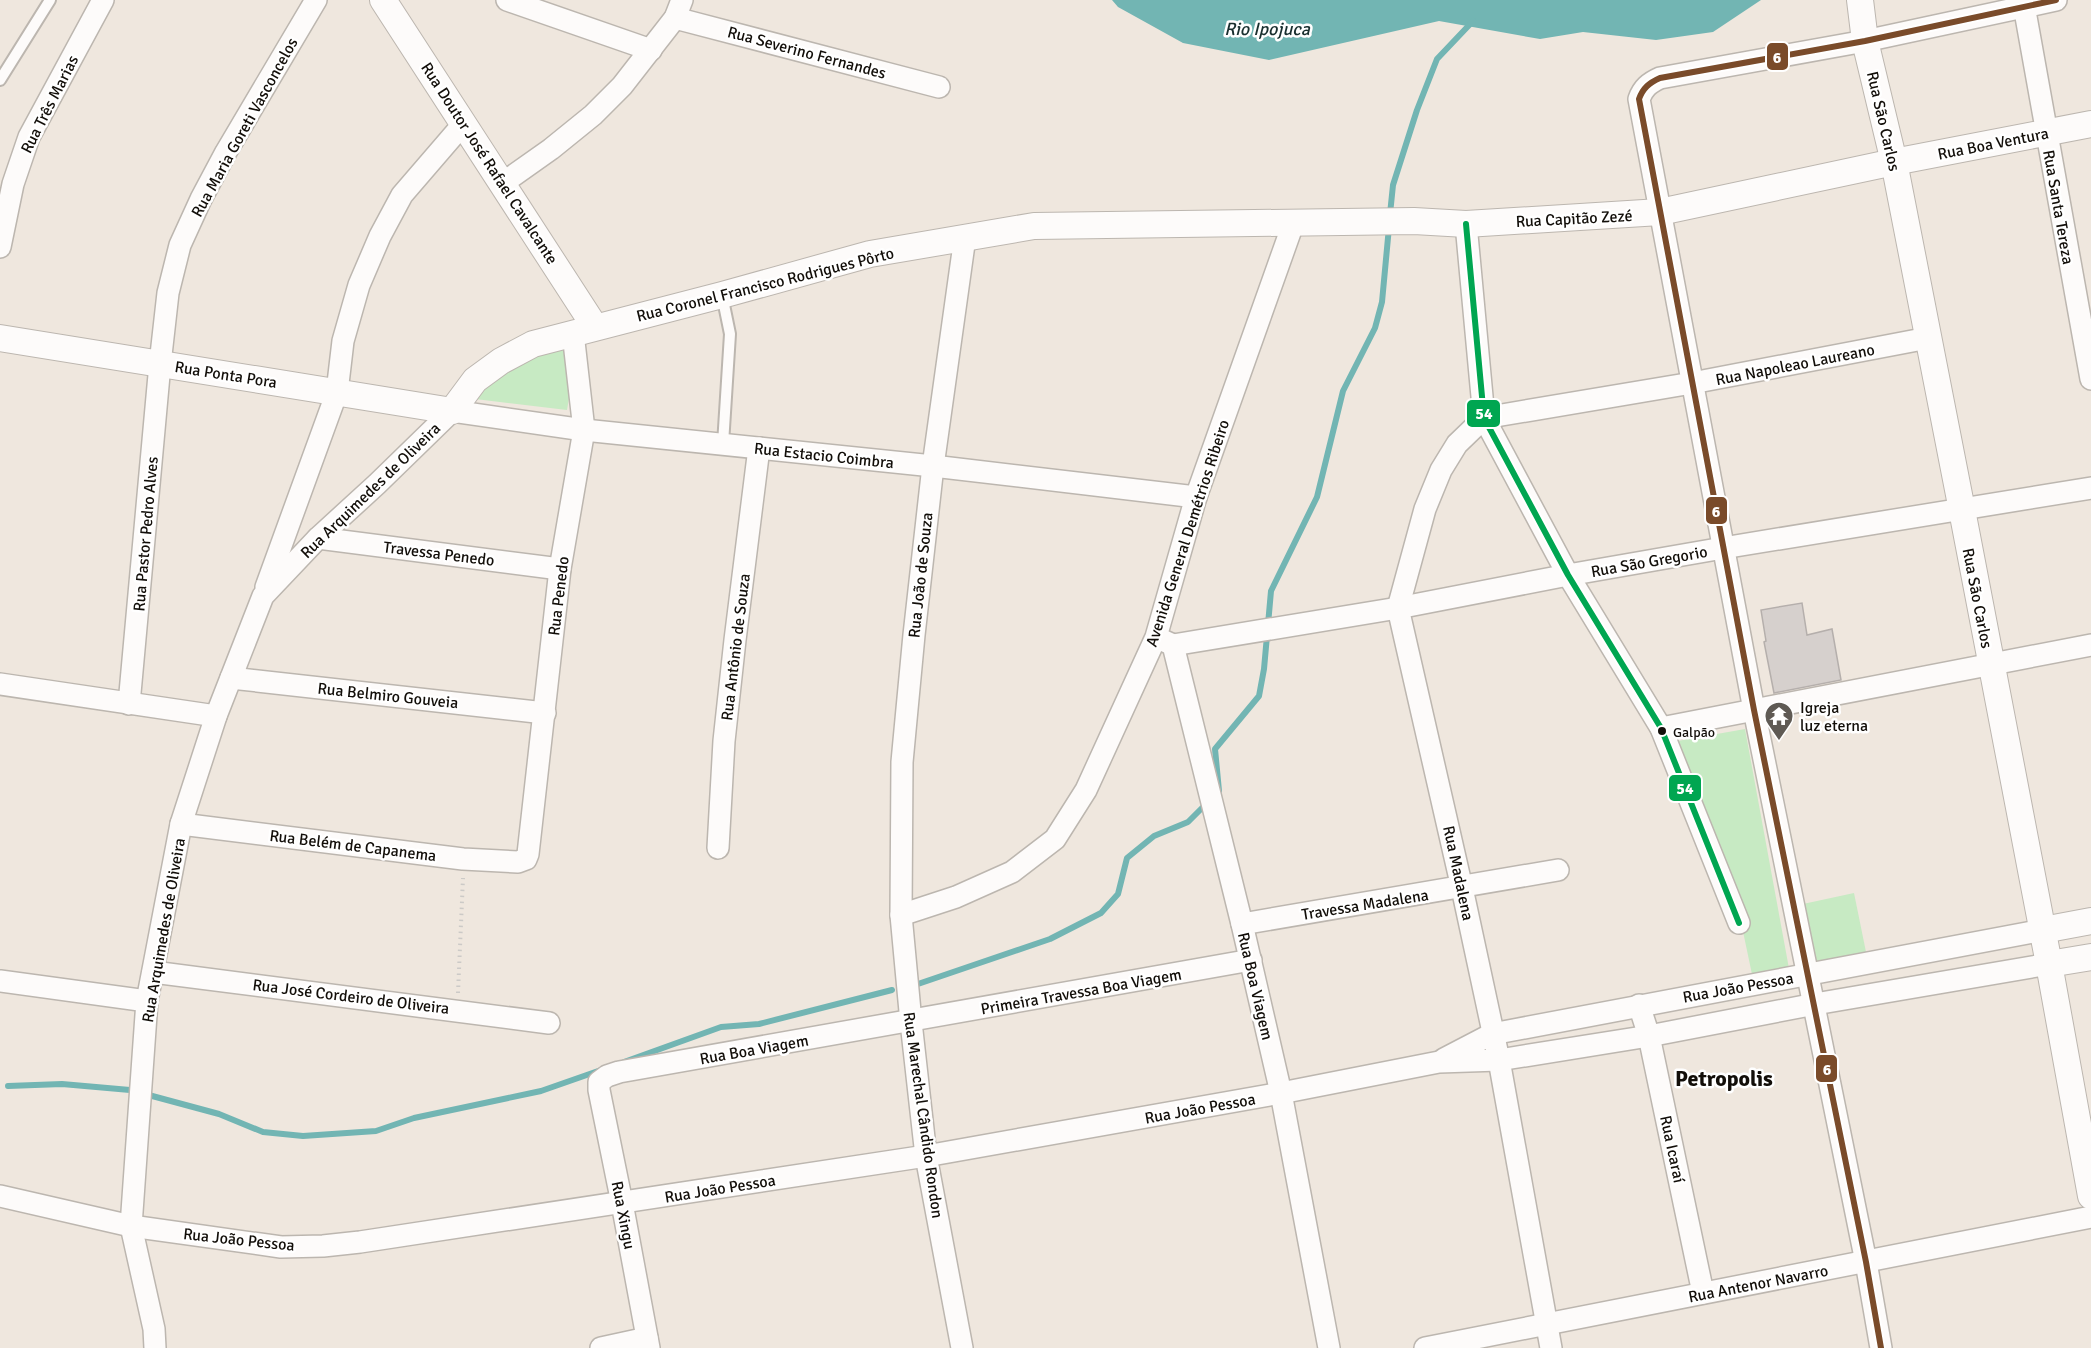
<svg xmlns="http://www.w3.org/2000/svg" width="2091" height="1348" viewBox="0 0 2091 1348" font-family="Signika,sans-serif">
<rect width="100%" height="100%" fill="#efe7de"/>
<g fill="#c7eac3">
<path d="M 580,334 L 567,410 L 467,398 L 498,368 Z"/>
<path d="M 1745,729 L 1790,974 L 1753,979 L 1741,922 L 1672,742 Z"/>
<path d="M 1854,893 L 1867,957 L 1816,968 L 1803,904 Z"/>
</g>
<path fill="#72b5b3" d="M 1112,0 L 1761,0 L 1713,32 L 1656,40 L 1583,32 L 1540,39 L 1439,21 L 1269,60 L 1183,43 L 1118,7 Z"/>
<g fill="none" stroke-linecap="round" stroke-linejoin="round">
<g stroke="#72b5b3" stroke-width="6">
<path d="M 1390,214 L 1393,185 L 1417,110 L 1437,59 L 1473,21"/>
<path d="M 1218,792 L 1219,791 L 1215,749 L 1259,696 L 1264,669 L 1271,591 L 1317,497 L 1343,391 L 1375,328 L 1382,302 L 1389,227"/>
<path d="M 915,985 L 1050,939 L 1101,913 L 1118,894 L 1127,858 L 1154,836 L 1188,822 L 1206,804"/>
<path d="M 624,1062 L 721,1027 L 759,1024 L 892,990"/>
<path d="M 8,1086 L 62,1084 L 130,1090 L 219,1114 L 263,1132 L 303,1136 L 376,1131 L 414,1118 L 541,1091 L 601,1070"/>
</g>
</g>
<path fill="#d6d0cd" stroke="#b5afac" stroke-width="1.5" d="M 1802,603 L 1807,635 L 1832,629 L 1841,680 L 1774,693 L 1764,642 L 1766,641 L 1761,610 Z"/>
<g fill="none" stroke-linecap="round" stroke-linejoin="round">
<g stroke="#bcb6af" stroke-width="14">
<g id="service">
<path d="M 0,80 L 50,0"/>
<path d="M 722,295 L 730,334 L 723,444"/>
</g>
</g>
<g stroke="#bcb6af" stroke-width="24">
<g id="minor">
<path d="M 507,0 L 651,50"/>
<path d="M 2023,0 L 2091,379"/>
<path d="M 675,18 L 939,87"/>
<path d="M 503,183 L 551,149 L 593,115 L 622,86 L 675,18 L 682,0"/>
<path d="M 1466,224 L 1484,418 L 1568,575 L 1661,728 L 1739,923"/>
<path d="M 0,247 L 13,184 L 29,137 L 103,0"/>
<path d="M 1484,418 L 1457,444 L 1441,470 L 1425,509 L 1398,608 L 1462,888 L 1499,1060 L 1551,1348"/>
<path d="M 1484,418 L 1692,383 L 1928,338"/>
<path d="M 318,538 L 560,569"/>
<path d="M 266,587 L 337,392 L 343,341 L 359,285 L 380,236 L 402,195 L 464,123"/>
<path d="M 1160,639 L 1173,645 L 1242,924 L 1281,1093 L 1329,1348"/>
<path d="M 1173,645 L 1398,608 L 1568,575 L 1723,548 L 2091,488"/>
<path d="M 231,678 L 545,713"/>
<path d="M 0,684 L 216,716"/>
<path d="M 129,704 L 160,364 L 168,293 L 180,245 L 201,199 L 226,152 L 316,0"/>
<path d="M 1661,728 L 2091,645"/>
<path d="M 181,824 L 463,859 L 518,862 L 526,859 L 528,854 L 560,569 L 584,430 L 573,333"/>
<path d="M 718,848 L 724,741 L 735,640 L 759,448"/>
<path d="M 901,915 L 956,897 L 1012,872 L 1055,839 L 1086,790 L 1156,637 L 1196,497 L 1293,224"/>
<path d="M 1242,924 L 1558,870"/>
<path d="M 153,972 L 549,1023"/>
<path d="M 0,981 L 147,1001"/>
<path d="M 1639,1005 L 1649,1036 L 1703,1293"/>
<path d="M 1444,1059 L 1492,1034 L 2043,930"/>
<path d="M 0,1196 L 131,1226 L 281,1247 L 323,1246 L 360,1242 L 926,1156 L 1281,1093 L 1439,1062 L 1499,1060 L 1649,1036 L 1815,1004 L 2049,964"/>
<path d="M 155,1348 L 154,1329 L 131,1226 L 147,1001 L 181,824 L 216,716 L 263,596 L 318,538 L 377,484 L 452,411 L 584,430 L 933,466 L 1196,497"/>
<path d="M 601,1348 L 647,1338"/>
<path d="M 649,1348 L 622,1203 L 599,1090 L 599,1082 L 607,1076 L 619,1072 L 1251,960"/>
<path d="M 962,1348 L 926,1156 L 911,1022 L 901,915 L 902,762 L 914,635 L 933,466 L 965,237"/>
<path d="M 1425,1348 L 2091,1217"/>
<path d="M 1881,1348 L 1866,1262 L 1754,710 L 1639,99 C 1643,88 1649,83 1660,78 L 1865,41 L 2056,0"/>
</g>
</g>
<g stroke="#bcb6af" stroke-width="28">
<g id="tertiary">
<path d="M 383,0 L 595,327"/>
<path d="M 1860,0 L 1865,41 L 1894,162 L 1962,510 L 2049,964 L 2091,1196"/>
<path d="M 0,338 L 452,411 L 475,380 L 501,361 L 533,344 L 722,295 L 870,254 L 1034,226 L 1414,221 L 1466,224 L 1660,212 L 1894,162 L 2091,124"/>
<path d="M 2043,930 L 2091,921"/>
<path d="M 2049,964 L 2091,957"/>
</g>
</g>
<path stroke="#cccac7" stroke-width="4" stroke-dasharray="1.5 4.5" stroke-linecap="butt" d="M 458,993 L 463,878"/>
<use href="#service" stroke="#fdfbfa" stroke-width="10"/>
<use href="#minor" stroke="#fdfbfa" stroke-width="21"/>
<use href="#tertiary" stroke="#fdfbfa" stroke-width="26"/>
<g stroke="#fff" stroke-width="10">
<path id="bus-1" d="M 1466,224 L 1484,418 L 1568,575 L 1661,728 L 1739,923"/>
</g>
<g stroke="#fff" stroke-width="10">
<path id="bus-2" d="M 1881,1348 L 1866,1262 L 1754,710 L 1639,99 C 1643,88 1649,83 1660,78 L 1865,41 L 2056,0"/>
</g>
<use href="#bus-1" stroke="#00a651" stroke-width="6"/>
<use href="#bus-2" stroke="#7a4b2a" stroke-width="6"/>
</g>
<defs>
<g id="temple-pin" transform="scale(1.5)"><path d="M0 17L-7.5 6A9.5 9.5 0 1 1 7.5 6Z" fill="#5f5a54" stroke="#fff"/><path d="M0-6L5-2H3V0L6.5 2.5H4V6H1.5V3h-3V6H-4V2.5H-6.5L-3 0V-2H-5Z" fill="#fff"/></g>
</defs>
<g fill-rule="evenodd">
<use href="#temple-pin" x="1779" y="716"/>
</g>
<circle fill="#120e09" stroke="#fff" stroke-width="2" cx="1662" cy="731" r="5"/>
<g text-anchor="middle" stroke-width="5" stroke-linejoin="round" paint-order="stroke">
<g font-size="14" fill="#120e09" stroke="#fff" text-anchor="start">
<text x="1673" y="737">Galpão</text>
</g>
<g font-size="16" fill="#120e09" stroke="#fff">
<text transform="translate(807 52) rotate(15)" y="6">Rua Severino Fernandes</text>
<text transform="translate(49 104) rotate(-63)" y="6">Rua Três Marias</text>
<text transform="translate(1884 121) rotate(77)" y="6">Rua São Carlos</text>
<text transform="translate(244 127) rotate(-61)" y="6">Rua Maria Goreti Vasconcelos</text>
<text transform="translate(1993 143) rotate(-11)" y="6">Rua Boa Ventura</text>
<text transform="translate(490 163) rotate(57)" y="6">Rua Doutor José Rafael Cavalcante</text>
<text transform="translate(2059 207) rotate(80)" y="6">Rua Santa Tereza</text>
<text transform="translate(1574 218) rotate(-3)" y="6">Rua Capitão Zezé</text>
<text transform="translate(765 284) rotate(-14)" y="6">Rua Coronel Francisco Rodrigues Pôrto</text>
<text transform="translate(1795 364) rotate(-11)" y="6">Rua Napoleao Laureano</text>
<text transform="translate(226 374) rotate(9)" y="6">Rua Ponta Pora</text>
<text transform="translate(824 455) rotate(6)" y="6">Rua Estacio Coimbra</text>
<text transform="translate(370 490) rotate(-44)" y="6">Rua Arquimedes de Oliveira</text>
<text transform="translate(1187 533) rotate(-72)" y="6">Avenida General Demétrios Ribeiro</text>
<text transform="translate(145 534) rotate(-85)" y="6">Rua Pastor Pedro Alves</text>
<text transform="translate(439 553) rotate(7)" y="6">Travessa Penedo</text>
<text transform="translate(1649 561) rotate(-10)" y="6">Rua São Gregorio</text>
<text transform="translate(920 575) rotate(-84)" y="6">Rua João de Souza</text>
<text transform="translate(558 596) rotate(-83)" y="6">Rua Penedo</text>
<text transform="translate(1978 598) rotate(79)" y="6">Rua São Carlos</text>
<text transform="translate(735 647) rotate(-83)" y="6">Rua Antônio de Souza</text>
<text transform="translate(388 695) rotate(6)" y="6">Rua Belmiro Gouveia</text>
<text transform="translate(353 845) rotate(7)" y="6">Rua Belém de Capanema</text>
<text transform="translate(1459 873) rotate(78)" y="6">Rua Madalena</text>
<text transform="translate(1365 904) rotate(-9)" y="6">Travessa Madalena</text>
<text transform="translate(163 930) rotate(-80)" y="6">Rua Arquimedes de Oliveira</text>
<text transform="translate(1256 986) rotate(77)" y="6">Rua Boa Viagem</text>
<text transform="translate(1738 987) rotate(-10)" y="6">Rua João Pessoa</text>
<text transform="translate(1081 991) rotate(-10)" y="6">Primeira Travessa Boa Viagem</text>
<text transform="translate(351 996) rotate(7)" y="6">Rua José Cordeiro de Oliveira</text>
<text transform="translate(754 1049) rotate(-10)" y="6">Rua Boa Viagem</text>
<text transform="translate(1200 1108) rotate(-10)" y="6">Rua João Pessoa</text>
<text transform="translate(924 1115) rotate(82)" y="6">Rua Marechal Cândido Rondon</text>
<text transform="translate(1673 1149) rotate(78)" y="6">Rua Icaraí</text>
<text transform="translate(720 1188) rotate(-9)" y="6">Rua João Pessoa</text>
<text transform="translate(624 1215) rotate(79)" y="6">Rua Xingu</text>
<text transform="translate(239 1239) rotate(6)" y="6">Rua João Pessoa</text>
<text transform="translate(1758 1283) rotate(-11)" y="6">Rua Antenor Navarro</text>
</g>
<g font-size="16" fill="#120e09" stroke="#fff" text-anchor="start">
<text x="1800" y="713">Igreja<tspan x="1800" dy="18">luz eterna</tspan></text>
</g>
<g font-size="18" font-style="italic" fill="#192f2f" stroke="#fff">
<text x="1267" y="35">Rio Ipojuca</text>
</g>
<g font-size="22" font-weight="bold" fill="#120e09" stroke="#fff">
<text x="1724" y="1086">Petropolis</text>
</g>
</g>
<g stroke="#fff" stroke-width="2">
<rect x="1766" y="42" width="23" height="29" rx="6" fill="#7a4b2a"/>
<rect x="1466" y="399" width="35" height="29" rx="6" fill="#00a651"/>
<rect x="1705" y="496" width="23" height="29" rx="6" fill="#7a4b2a"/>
<rect x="1668" y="774" width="34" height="28" rx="6" fill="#00a651"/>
<rect x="1815" y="1054" width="23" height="29" rx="6" fill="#7a4b2a"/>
</g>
<g font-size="16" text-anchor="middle" font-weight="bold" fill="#fff">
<text x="1777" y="63">6</text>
<text x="1484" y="419">54</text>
<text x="1716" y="517">6</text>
<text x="1685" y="794">54</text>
<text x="1827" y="1075">6</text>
</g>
</svg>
